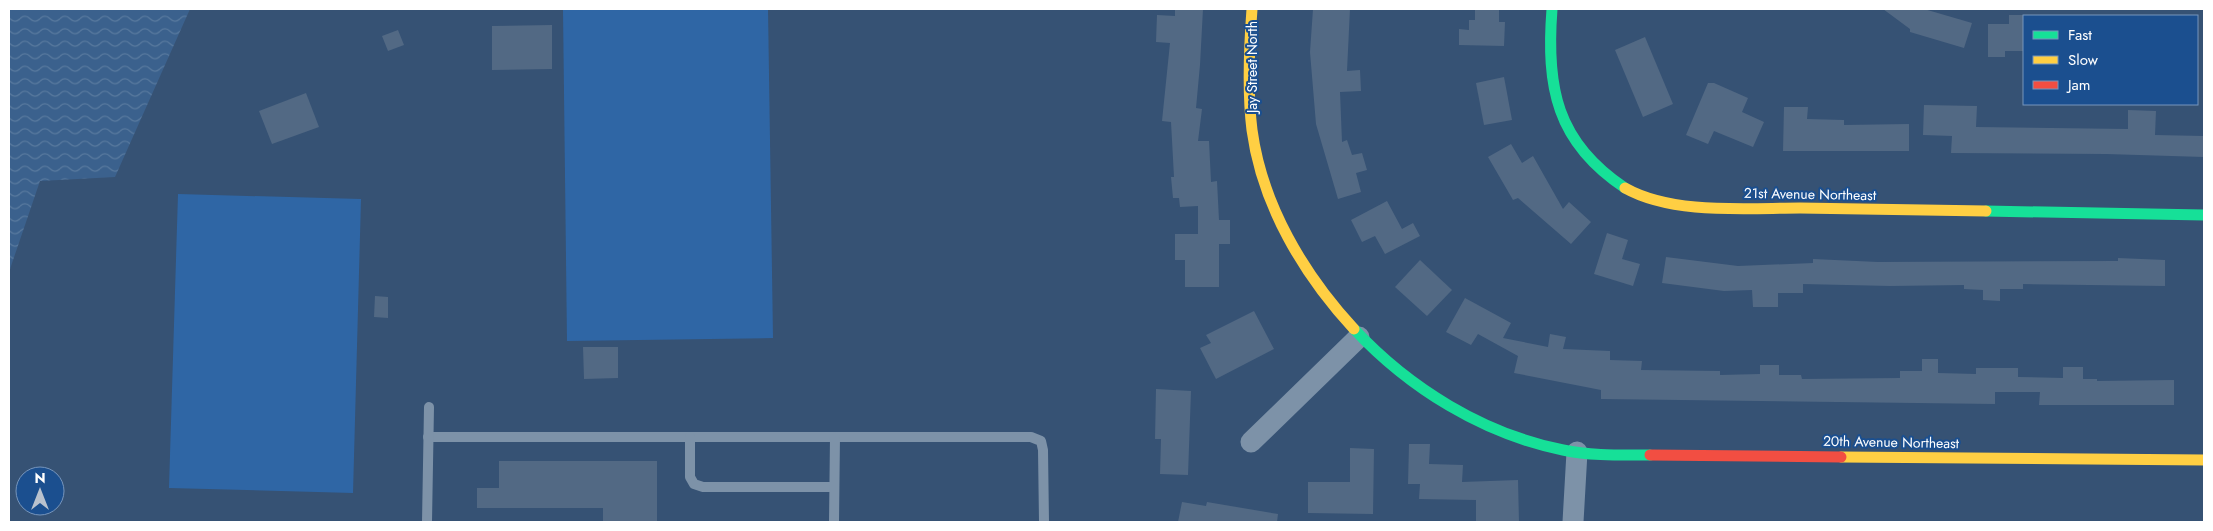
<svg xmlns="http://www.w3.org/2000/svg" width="2213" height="531" viewBox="0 0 2213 531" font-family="Jost,sans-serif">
<defs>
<pattern id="water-waves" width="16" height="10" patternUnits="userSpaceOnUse" patternTransform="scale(1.25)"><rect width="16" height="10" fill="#3b618d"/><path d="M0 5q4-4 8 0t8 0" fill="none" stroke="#58799e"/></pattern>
</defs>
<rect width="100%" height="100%" fill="#365274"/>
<g fill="#2f66a5">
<path d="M 563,9 L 768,9 L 773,338 L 567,341 Z"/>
<path d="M 178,194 L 361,199 L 353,493 L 169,488 Z"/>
</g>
<path fill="url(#water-waves)" d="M 9,9 L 190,9 L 115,177 L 40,181 L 9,272 Z"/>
<g fill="#526984">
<path d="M 1175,9 L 1203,9 L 1200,65 L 1196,108 L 1202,109 L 1198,141 L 1209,141 L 1211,182 L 1217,181 L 1219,220 L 1230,220 L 1230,244 L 1219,244 L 1219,287 L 1185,287 L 1185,260 L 1175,260 L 1175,234 L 1198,234 L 1198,206 L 1180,207 L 1179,198 L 1173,198 L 1171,177 L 1174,177 L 1171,122 L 1162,121 L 1170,43 L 1156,42 L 1157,15 L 1175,16 Z"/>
<path d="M 1313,9 L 1350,9 L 1347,71 L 1360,70 L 1361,91 L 1340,92 L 1342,142 L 1347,140 L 1352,155 L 1362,153 L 1367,170 L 1356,173 L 1361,192 L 1338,199 L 1316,124 L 1310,52 Z"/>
<path d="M 1475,9 L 1499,9 L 1499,22 L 1505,22 L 1504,46 L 1459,45 L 1459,29 L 1469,30 L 1469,20 L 1475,20 Z"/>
<path d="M 1883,9 L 1924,9 L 1972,23 L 1964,48 L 1910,32 L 1910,29 Z"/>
<path d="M 2009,15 L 2024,15 L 2024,51 L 2005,51 L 2005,57 L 1988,57 L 1988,24 L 2009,24 Z"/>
<path d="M 552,25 L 552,69 L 492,70 L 492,26 Z"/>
<path d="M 398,30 L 404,45 L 388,51 L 382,36 Z"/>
<path d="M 1645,37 L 1673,104 L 1643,117 L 1615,50 Z"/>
<path d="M 1504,77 L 1512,120 L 1484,125 L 1476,83 Z"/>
<path d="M 1708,83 L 1714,83 L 1748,98 L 1742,112 L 1764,122 L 1753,147 L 1714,131 L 1708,144 L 1686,135 Z"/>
<path d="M 306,93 L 319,127 L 272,144 L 259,111 Z"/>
<path d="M 1924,105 L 1977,106 L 1976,127 L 2128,129 L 2128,110 L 2156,111 L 2155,135 L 2204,136 L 2204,157 L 2106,154 L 1951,153 L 1952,136 L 1923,135 Z"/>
<path d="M 1784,107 L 1808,107 L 1807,119 L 1844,120 L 1844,125 L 1909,124 L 1909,151 L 1783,151 Z"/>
<path d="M 1511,144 L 1522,163 L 1533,156 L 1563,209 L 1569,202 L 1591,222 L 1571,244 L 1518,198 L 1513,200 L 1488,157 Z"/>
<path d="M 1387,201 L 1402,229 L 1413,223 L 1420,236 L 1385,254 L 1375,236 L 1362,242 L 1351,220 Z"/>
<path d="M 1607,233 L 1628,240 L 1622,259 L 1640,264 L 1633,286 L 1594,274 Z"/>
<path d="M 1666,257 L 1738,266 L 1813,263 L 1813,259 L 1878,262 L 2118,261 L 2118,258 L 2165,260 L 2165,286 L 2023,284 L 2023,289 L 2000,289 L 2000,301 L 1983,300 L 1983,290 L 1964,289 L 1964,285 L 1890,286 L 1803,284 L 1803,293 L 1778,293 L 1778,307 L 1753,307 L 1752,290 L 1724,291 L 1662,283 Z"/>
<path d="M 1420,260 L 1452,290 L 1427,316 L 1395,287 Z"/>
<path d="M 375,296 L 388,297 L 388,318 L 374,317 Z"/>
<path d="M 1465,298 L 1511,323 L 1503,338 L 1548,347 L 1550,334 L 1566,337 L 1563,349 L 1610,351 L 1610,360 L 1642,361 L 1641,370 L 1720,371 L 1720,375 L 1760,374 L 1760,365 L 1779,365 L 1779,375 L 1801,375 L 1802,379 L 1900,378 L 1900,371 L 1922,371 L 1922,359 L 1938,359 L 1938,373 L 1976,374 L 1976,368 L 2018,368 L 2018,377 L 2063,378 L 2063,367 L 2083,367 L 2083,379 L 2097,379 L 2097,381 L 2174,380 L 2174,405 L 2039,405 L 2040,392 L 1995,392 L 1995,404 L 1601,399 L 1601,390 L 1514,373 L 1518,356 L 1478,334 L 1471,345 L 1446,332 Z"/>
<path d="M 1254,311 L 1274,349 L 1216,379 L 1200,348 L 1211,343 L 1206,335 Z"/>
<path d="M 583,347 L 618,347 L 618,378 L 584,379 Z"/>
<path d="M 1156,389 L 1191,391 L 1188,475 L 1160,474 L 1161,439 L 1155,439 Z"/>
<path d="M 1409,444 L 1430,444 L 1429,464 L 1463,465 L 1462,482 L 1518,480 L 1519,522 L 1476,522 L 1476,500 L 1419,499 L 1420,484 L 1408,484 Z"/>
<path d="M 1350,448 L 1374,449 L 1373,514 L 1308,513 L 1308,482 L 1350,482 Z"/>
<path d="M 499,461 L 657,461 L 657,522 L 603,522 L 603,508 L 477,508 L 477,488 L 499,488 Z"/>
<path d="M 1182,502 L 1206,506 L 1207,502 L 1278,514 L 1277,522 L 1178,522 Z"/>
</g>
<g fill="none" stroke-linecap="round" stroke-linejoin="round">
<g stroke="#7d92a8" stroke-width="10">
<path d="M 428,437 L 1031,437 L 1041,441 L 1043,450 L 1044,522"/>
<path d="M 690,437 L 690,477 L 694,484 L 703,487 L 834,487"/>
<path d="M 427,522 L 429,407"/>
<path d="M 834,522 L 835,437"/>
</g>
<g stroke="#7d92a8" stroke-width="21">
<path d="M 1251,442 L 1359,337"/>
<path d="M 1573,522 L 1577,452"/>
</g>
<g stroke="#16e098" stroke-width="11">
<path d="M 1552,9 C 1546,87 1556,142 1625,188"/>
<path d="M 1986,211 L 2204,215"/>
<path d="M 1354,329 C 1409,388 1483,434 1563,450 C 1591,456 1621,455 1650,455"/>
</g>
<g stroke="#ffcf43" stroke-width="11">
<path d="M 1252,9 C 1249,49 1247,90 1252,130 C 1262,205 1304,275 1354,329"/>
<path d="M 1625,188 C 1673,215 1747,208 1800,208 C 1862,209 1924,210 1986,211"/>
<path d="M 1841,457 L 2204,460"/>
</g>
<path stroke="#f24e42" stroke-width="11" d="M 1650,455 L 1841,457"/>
</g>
<g text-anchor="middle" stroke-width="4" stroke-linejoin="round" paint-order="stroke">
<g font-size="14" fill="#fff" stroke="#1b4f8f">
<text transform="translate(1252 67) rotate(-90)" y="5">Jay Street North</text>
<text transform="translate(1810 194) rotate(1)" y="5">21st Avenue Northeast</text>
<text transform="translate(1891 442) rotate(1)" y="5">20th Avenue Northeast</text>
</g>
</g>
<rect width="2213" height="531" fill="none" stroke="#ffffff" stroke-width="20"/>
<rect x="2023" y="15" width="175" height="90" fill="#1b4f8f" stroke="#7695bc"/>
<rect x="2033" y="31" width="25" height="8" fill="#16e098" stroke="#7695bc"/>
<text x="2068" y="40" font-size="15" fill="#ffffff">Fast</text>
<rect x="2033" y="56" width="25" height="8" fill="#ffcf43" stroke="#7695bc"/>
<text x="2068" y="65" font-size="15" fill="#ffffff">Slow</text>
<rect x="2033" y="81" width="25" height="8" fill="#f24e42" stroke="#7695bc"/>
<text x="2068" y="90" font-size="15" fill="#ffffff">Jam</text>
<g transform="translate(40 491)"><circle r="24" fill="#1b4f8f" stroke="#7695bc"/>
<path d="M0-4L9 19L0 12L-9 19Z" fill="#b9c2ce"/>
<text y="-8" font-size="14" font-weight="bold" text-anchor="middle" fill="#ffffff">N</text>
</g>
</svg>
